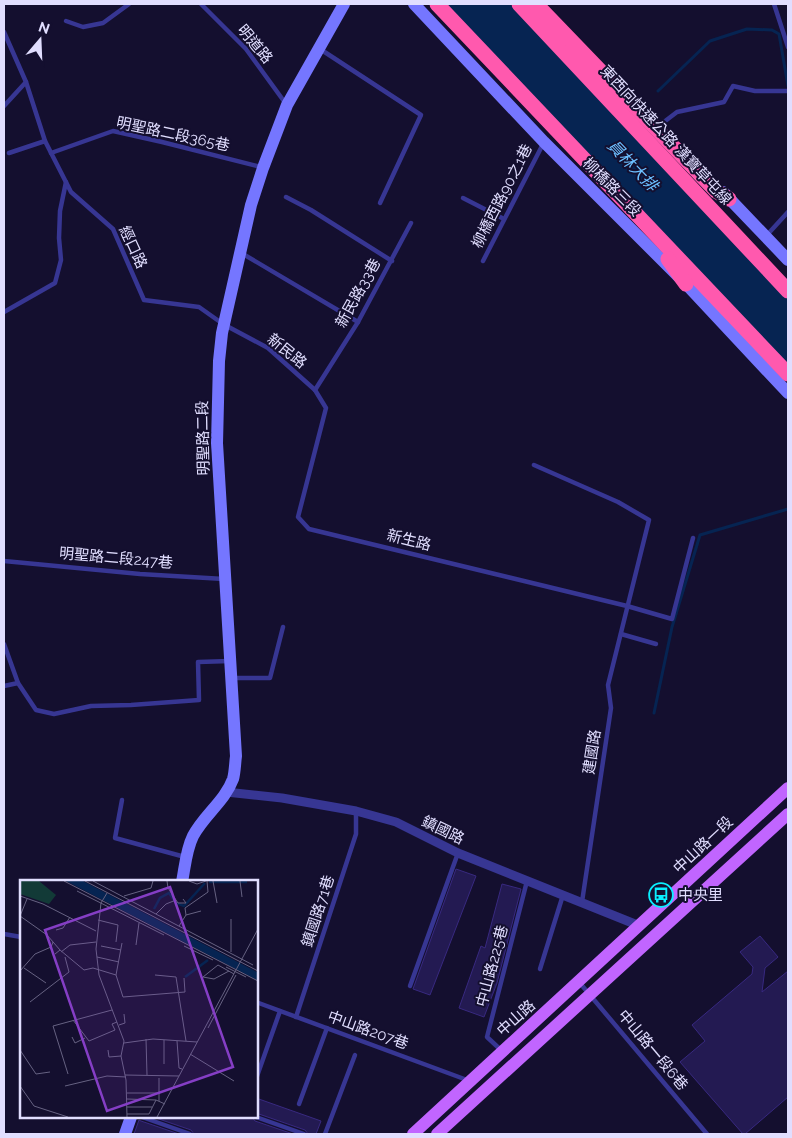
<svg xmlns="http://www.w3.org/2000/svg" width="792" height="1138" viewBox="0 0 792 1138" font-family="Raleway,'Noto Sans TC',sans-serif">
<rect width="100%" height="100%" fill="#140f2f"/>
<path fill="#062452" d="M 445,4 L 510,4 L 788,298 L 788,369 Z"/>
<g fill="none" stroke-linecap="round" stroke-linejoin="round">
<g stroke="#062452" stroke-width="3">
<path d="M 658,91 L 710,41 L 747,29 L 772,30 L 779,34 L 788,86"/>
<path d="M 654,713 L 672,627 L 700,535 L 788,509"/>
</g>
</g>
<g fill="#231a52" stroke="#382980">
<path d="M 456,869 L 476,876 L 430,995 L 413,989 Z"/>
<path d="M 502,884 L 521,889 L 497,983 L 484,1017 L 459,1008 L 481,946 L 485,948 Z"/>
<path d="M 760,936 L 778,957 L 765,968 L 762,992 L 788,971 L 788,1097 L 745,1134 L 743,1134 L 680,1062 L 705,1041 L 692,1025 L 752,974 L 753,967 L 740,952 Z"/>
<path d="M 256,1098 L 321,1121 L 316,1134 L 308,1134 L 305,1130 L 256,1113 Z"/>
<path d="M 153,1117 L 252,1117 L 255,1121 L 293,1134 L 194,1134 L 191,1130 Z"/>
<path d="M 139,1120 L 141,1121 L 179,1134 L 134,1134 Z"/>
</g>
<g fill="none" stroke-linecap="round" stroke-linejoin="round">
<g stroke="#373693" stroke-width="4.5">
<path d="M 201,4 L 246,49 L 286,104"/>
<path d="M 774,4 L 788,47"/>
<path d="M 66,21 L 83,27 L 103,23 L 129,4"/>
<path d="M 4,32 L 26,82 L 45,141"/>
<path d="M 320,49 L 421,115 L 380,203"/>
<path d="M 4,106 L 26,82"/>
<path d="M 660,125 L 677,112 L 724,102 L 733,86 L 755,91 L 788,91"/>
<path d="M 9,153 L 45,141 L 71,192 L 113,229 L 144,300 L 199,307 L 223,324 L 268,348 L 315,390 L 326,408 L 298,517 L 309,529 L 627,606 L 672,619 L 693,538"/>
<path d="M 51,153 L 113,131 L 162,142 L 261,167"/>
<path d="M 286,197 L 311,210 L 392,261"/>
<path d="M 463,198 L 504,219"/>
<path d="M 767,235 L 788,212"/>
<path d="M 243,254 L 358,322"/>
<path d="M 483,261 L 543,144"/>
<path d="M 4,312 L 55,283 L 61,260 L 59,238 L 60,211 L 66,182"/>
<path d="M 315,390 L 358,322 L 411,223"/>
<path d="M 534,465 L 618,502 L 649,520 L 608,685 L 611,708 L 582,902"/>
<path d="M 4,561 L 140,574 L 224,579"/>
<path d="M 621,634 L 656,644"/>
<path d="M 4,644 L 18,683 L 36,710 L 54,714 L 91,706 L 131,705 L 199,700 L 198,662 L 230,661"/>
<path d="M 232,678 L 270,678 L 283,627"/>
<path d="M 4,686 L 18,683"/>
<path d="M 122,800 L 115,838 L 185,857"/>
<path d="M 4,934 L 21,937"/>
<path d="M 540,969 L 563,895"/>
<path d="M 579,982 L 707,1134"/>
<path d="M 410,986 L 458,853"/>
<path d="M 256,1002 L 467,1080"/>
<path d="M 296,1017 L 356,834 L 356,811"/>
<path d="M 502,1051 L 487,1037 L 527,881"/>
<path d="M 256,1079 L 280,1011"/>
<path d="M 299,1104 L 327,1028"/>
<path d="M 142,1117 L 190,1134"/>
<path d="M 256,1117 L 304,1134"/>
<path d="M 325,1134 L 355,1055"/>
</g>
<path stroke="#373693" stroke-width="9" d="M 226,792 L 282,798 L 356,811 L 396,822 L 458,853 L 640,926"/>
<g stroke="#7576ff" stroke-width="12">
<path d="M 414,4 L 544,142 L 686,284 L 788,393"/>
<path d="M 723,192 L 788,260"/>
<path d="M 182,882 C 185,867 186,850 193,836 C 204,815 225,801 233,779 C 235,772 235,763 236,756 L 217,443 L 219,361 L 222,333 L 251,205 L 263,168 L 287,105 L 344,4"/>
<path d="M 125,1134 L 131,1117"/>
</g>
<g stroke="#c165ff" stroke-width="12">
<path d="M 413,1134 L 788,788"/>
<path d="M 437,1134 L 788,814"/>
</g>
<g stroke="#ff59ae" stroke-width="15">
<path d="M 437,4 L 788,374"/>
<path d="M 519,4 L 788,291"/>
<path d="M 536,4 L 716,191 L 729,199"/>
<path d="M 668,259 L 686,284"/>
</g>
</g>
<defs>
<g id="bus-ring" transform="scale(1.25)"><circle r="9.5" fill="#140f2f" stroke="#0aeeff" stroke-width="1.5"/><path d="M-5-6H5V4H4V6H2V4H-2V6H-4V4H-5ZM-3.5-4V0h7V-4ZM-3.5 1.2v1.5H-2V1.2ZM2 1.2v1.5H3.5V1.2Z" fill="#0aeeff"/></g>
</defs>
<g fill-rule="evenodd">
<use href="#bus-ring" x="661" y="895"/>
</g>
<g text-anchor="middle" stroke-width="4" stroke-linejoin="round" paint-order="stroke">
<g font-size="15" fill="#e1deff" stroke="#140f2f">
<text transform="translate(255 44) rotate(50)" y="5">明道路</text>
<text transform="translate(173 134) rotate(12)" y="5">明聖路二段365巷</text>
<text transform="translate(666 135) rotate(47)" y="5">東西向快速公路 漢寶草屯線</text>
<text transform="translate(612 187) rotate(45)" y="5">柳橋路三段</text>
<text transform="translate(502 196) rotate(-63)" y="5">柳橋西路90之1巷</text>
<text transform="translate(133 247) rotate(65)" y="5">經口路</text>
<text transform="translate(358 293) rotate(-61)" y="5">新民路33巷</text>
<text transform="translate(287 351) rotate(39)" y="5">新民路</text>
<text transform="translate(203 438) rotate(-91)" y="5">明聖路二段</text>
<text transform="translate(409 540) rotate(14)" y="5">新生路</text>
<text transform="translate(116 558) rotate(5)" y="5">明聖路二段247巷</text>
<text transform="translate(592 752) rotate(-81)" y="5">建國路</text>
<text transform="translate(443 830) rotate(26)" y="5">鎮國路</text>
<text transform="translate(703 845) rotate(-43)" y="5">中山路一段</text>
<text transform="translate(318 911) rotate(-72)" y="5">鎮國路71巷</text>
<text transform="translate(492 966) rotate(-75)" y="5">中山路225巷</text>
<text transform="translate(516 1018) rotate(-42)" y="5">中山路</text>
<text transform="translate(368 1030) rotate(20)" y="5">中山路207巷</text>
<text transform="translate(653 1050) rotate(50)" y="5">中山路一段6巷</text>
</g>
<g font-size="15" fill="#e1deff" stroke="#140f2f" text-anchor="start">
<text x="678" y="900">中央里</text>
</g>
<g font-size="16" font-style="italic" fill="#6cbfff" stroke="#140f2f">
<text transform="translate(633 165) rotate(46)" y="6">員林大排</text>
</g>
</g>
<g transform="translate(20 880)">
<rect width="238" height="238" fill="#140f2f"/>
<path d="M 0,1 L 19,1 L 36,15 L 29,24 L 0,14 Z" fill="#123a37"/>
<path d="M 46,1 L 63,1 L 237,92 L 237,100 Z" fill="#062452"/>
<path fill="none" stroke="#062452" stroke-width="2.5" d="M 189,2 L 227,2M 134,29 L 140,18 L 149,13 L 156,23 L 164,26 L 185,3M 165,97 L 188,80"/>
<path fill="none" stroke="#666282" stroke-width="1" d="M 44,1 L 238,101M 65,1 L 238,91M 73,1 L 233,85M 147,1 L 148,8 L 158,23 L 166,23 L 163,19M 169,1 L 177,4 L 186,1M 193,1 L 197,23M 220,1 L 222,17M 57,11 L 144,55M 87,13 L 81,23 L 76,69 L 79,95 L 104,161 L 101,176 L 106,200 L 107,237M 0,16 L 23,24 L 76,51M 104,16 L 131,8 L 133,1M 7,19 L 0,36 L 27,55 L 40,70M 136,34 L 146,24 L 156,20M 166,35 L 165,28 L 188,12 L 187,1M 78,40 L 98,45 L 96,62M 159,46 L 166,35 L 181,31M 36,50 L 43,48 L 50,37M 116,65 L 119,43M 81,66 L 101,70M 164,66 L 193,80M 41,72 L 50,65 L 76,62M 211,72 L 211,39M 35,74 L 40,70 L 64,90 L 73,88 L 96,95 L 103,117 L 165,112 L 164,98M 77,77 L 99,82M 206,87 L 226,97M 4,88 L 26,103M 0,91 L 15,74 L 31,67 L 33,62M 209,91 L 194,99 L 183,97 L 198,85 L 214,94M 96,95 L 102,63M 135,95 L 156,97 L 166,161M 10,122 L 49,92 L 45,77M 53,140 L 69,161 L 95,150 L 92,144 L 97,142M 99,145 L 105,143 L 104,134M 188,148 L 216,95M 52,157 L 55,163 L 65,158M 126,159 L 127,195M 157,161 L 159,188 L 162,189M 104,163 L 133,159 L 177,162M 0,170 L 16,194 L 30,192M 88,170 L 89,177 L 101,176M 170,174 L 214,201M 144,184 L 144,160M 48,194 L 33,146 L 92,130M 105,195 L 159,196M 0,206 L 14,226 L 48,237M 45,206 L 87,196 L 106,197M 107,213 L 138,213M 107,219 L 136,220 L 145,224M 139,221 L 139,198M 107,227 L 132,227M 107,234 L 129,234 L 136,220M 137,237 L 238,49"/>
<path fill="#853ec5" fill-opacity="0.15" stroke="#853ec5" stroke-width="2.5" d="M 150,7 L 213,187 L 87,231 L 25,50 Z"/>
<rect width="238" height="238" fill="none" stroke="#e1deff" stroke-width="2.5"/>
</g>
<rect width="792" height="1138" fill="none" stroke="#e1deff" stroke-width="10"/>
<g transform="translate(40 40) rotate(19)" stroke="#140f2f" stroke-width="4" paint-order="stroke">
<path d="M0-4L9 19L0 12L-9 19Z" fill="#e1deff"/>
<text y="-8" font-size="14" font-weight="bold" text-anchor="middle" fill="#e1deff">N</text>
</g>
</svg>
